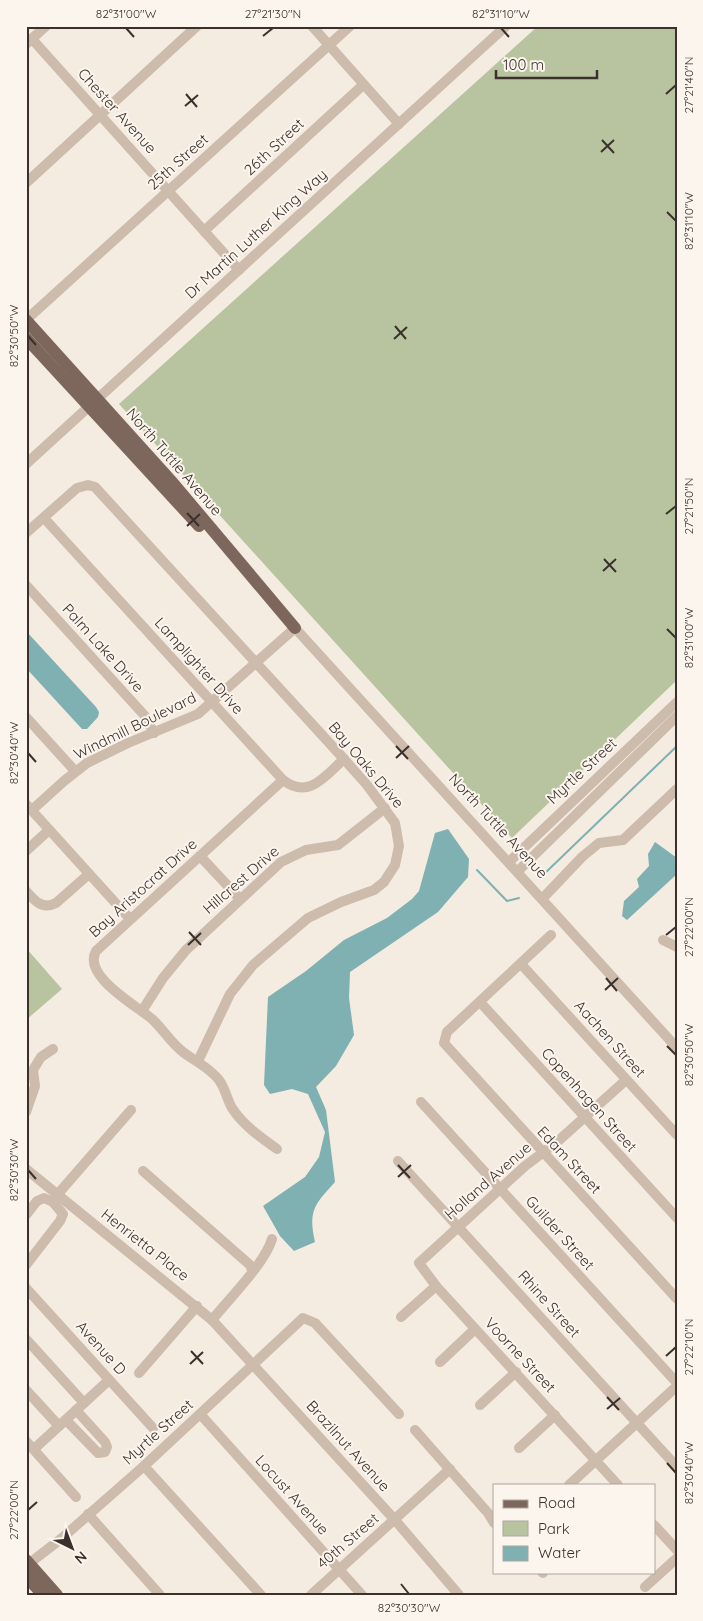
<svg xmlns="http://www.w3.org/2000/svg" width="703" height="1621" viewBox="0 0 703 1621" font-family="Quicksand,sans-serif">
<rect width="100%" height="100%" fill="#f4ebe1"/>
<g fill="#b8c4a0">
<path d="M 538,26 L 677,26 L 677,680 L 512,838 L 119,404 Z"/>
<path d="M 26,948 L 62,989 L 26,1020 Z"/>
</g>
<g fill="#7fb0b2">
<path d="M 26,631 L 96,707 L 99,712 L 98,717 L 87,729 L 82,729 L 26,668 Z"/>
<path d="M 448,829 L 469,859 L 468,877 L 438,912 L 350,972 L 349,998 L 354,1035 L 336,1066 L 316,1087 L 326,1110 L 335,1182 C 314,1205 308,1211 315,1242 L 294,1251 L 280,1236 L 263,1206 L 305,1177 L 319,1157 L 325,1132 L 308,1094 L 292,1089 L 270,1094 L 264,1085 L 268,997 L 306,971 L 344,940 L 387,918 L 412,899 L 419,891 L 435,833 Z"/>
<path d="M 655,842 L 677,858 L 677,874 L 627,920 L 622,916 L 624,901 L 639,887 L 637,879 L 649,866 L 648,854 Z"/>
</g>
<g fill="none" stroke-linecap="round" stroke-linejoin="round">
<g stroke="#7fb0b2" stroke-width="2">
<path d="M 477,870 L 507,901 L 519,898"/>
<path d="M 543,875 L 677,746"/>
</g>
<g stroke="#cdbbac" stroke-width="10">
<path d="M 312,26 L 399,124"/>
<path d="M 32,39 L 239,270"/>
<path d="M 26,44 L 46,26"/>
<path d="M 26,183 L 197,26"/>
<path d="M 204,231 L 363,85"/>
<path d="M 26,320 L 350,26"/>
<path d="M 26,464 L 506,26"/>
<path d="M 44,518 L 283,780 C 309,800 325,776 344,759"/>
<path d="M 26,533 L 77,488 L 88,485 L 95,487 L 344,759 L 367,785 L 395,823 L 399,846 L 395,865 L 384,882 L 374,890 L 341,902 L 308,918 L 253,965 L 230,994 L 198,1061"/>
<path d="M 26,585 L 145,716 L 154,733"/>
<path d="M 26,717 L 75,771"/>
<path d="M 26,804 L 130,919"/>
<path d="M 32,810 L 64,781 L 87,763 L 128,743 L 198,714 L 295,628 L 677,1048"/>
<path d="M 26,851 L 49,830"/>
<path d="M 200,856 L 240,899"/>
<path d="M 509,862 L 677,702"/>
<path d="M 518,871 L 677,716"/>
<path d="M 26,891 C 35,901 42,910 56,903 L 89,874"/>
<path d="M 543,898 L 582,857 L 599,843 L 623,840 L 677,789"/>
<path d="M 551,935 L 447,1032 L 444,1043 L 677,1299"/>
<path d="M 663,940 L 677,947"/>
<path d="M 521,964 L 677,1135"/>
<path d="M 480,1002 L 677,1218"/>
<path d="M 142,1011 L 163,978 L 186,950 L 281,862 L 306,850 L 338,845 L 385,808"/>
<path d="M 421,1102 L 677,1383"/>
<path d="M 26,1112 L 35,1086 L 33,1070 L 41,1057 L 53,1049"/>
<path d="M 277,1149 C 260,1137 243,1125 232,1108 C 227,1099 225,1088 219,1080 C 209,1067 196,1062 183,1052 C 171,1043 163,1029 152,1019 C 137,1006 82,976 96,951 L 283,780"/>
<path d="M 398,1161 L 677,1467"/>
<path d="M 26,1169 L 212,1320 L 395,1520 L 459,1595"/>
<path d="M 143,1171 L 250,1265 L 252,1270"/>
<path d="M 57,1195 L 131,1110"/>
<path d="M 26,1215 L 37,1201 L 44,1198 L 53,1202 L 63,1214 L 60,1221 L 26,1265"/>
<path d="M 26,1288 L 153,1428"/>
<path d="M 401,1317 L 436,1286"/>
<path d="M 212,1320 C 229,1299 265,1263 272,1239"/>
<path d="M 26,1339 L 84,1403"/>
<path d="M 440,1362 L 475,1329"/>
<path d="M 139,1373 L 197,1306"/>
<path d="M 26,1390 L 59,1426"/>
<path d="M 480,1405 L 516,1372"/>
<path d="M 201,1415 L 362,1595"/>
<path d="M 66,1420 L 98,1453 L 105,1452 L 107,1447 L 105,1442 L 76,1410"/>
<path d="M 415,1430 L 488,1513 L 494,1523"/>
<path d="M 26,1441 L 76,1497"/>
<path d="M 519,1448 L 555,1415"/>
<path d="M 34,1449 L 109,1380"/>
<path d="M 144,1466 L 261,1595"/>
<path d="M 569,1485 L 677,1386"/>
<path d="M 618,1485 L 436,1286 L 419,1263 L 525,1166 L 557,1142 L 626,1080"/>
<path d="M 88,1514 L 160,1595"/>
<path d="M 654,1525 L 677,1550"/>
<path d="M 26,1566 L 62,1538 L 144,1466 L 303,1318 L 315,1323 L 399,1414"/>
<path d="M 542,1572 L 543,1573"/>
<path d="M 645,1587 L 677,1558"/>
<path d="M 311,1595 L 450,1469"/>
</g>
<g stroke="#7d675c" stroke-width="12">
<path d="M 26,320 L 173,483 L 295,628"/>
<path d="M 26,338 L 199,526"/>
<path d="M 26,1560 L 57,1595"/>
<path d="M 26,1576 L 43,1595"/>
</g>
</g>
<path fill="none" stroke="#3b302b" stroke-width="2" d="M 126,28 L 134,37M 501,28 L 509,37M 263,36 L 273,28M 186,94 L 197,107M 666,94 L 676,85M 185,106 L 198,95M 602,140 L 614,153M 601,152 L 614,140M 667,212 L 676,221M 395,326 L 406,339M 28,336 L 36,345M 394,339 L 407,327M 187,513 L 199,526M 666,514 L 676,506M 187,526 L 200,514M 604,559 L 616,572M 603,571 L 616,559M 667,629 L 676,638M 396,746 L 408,759M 28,753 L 36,762M 396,758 L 409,746M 189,932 L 201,945M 666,935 L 676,927M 188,945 L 201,933M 606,978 L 617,991M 605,990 L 618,978M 667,1046 L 676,1055M 398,1165 L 410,1178M 28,1170 L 36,1179M 398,1177 L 411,1165M 191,1351 L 203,1364M 666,1356 L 676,1347M 190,1364 L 203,1352M 607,1397 L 619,1410M 607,1409 L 620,1398M 667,1463 L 676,1473M 28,1510 L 37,1502M 401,1584 L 409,1594"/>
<g text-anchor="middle" stroke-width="4" stroke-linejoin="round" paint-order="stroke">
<g font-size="15" fill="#3b302b" stroke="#fbf5ee">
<text transform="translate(117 111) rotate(48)" y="5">Chester Avenue</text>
<text transform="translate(274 147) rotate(-43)" y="5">26th Street</text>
<text transform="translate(178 162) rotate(-42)" y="5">25th Street</text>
<text transform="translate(256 234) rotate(-42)" y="5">Dr Martin Luther King Way</text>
<text transform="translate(174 462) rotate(49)" y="5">North Tuttle Avenue</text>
<text transform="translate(103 648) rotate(48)" y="5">Palm Lake Drive</text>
<text transform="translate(199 666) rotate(48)" y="5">Lamplighter Drive</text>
<text transform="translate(135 726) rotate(-26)" y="5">Windmill Boulevard</text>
<text transform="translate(366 765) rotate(50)" y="5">Bay Oaks Drive</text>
<text transform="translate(582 771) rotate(-43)" y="5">Myrtle Street</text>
<text transform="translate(498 826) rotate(47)" y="5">North Tuttle Avenue</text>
<text transform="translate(241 880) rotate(-41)" y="5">Hillcrest Drive</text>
<text transform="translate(143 888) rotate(-42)" y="5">Bay Aristocrat Drive</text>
<text transform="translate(610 1039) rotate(48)" y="5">Aachen Street</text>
<text transform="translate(589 1100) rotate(48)" y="5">Copenhagen Street</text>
<text transform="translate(569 1160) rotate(47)" y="5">Edam Street</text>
<text transform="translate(488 1181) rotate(-41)" y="5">Holland Avenue</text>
<text transform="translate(560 1233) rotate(48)" y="5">Guilder Street</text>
<text transform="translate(145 1245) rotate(38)" y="5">Henrietta Place</text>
<text transform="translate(549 1304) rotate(48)" y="5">Rhine Street</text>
<text transform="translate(101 1348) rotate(48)" y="5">Avenue D</text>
<text transform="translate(520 1355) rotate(47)" y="5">Voorne Street</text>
<text transform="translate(158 1432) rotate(-42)" y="5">Myrtle Street</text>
<text transform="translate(348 1446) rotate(48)" y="5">Brazilnut Avenue</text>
<text transform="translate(292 1495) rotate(48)" y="5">Locust Avenue</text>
<text transform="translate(348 1541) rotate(-41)" y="5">40th Street</text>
</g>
</g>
<rect width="703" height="1621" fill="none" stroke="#fbf5ee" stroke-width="55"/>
<rect x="493" y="1484" width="162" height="90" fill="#fbf5ee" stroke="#aea6a0"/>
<rect x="503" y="1500" width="25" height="8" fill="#7d675c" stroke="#aea6a0"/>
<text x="538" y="1508" font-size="15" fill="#3b302b">Road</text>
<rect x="503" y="1521" width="25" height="15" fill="#b8c4a0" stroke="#aea6a0"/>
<text x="538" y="1534" font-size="15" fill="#3b302b">Park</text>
<rect x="503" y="1546" width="25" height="15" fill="#7fb0b2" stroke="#aea6a0"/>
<text x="538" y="1558" font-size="15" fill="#3b302b">Water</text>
<g transform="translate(72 1548) rotate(138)" stroke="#fbf5ee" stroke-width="4" paint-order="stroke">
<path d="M0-4L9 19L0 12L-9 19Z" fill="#3b302b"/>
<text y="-8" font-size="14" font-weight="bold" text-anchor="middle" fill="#3b302b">N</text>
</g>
<path d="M496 70v8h101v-8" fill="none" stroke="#3b302b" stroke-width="2.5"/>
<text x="503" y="70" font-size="15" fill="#3b302b" stroke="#fbf5ee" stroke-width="4" paint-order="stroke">100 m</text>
<rect x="28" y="28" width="648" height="1566" fill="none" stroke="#3b302b" stroke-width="2"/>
<g font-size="12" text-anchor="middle" fill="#3b302b">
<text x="126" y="18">82°31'00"W</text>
<text x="273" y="18">27°21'30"N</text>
<text x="501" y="18">82°31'10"W</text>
<text transform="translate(689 85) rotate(-90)" y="4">27°21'40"N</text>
<text transform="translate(689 221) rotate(-90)" y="4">82°31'10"W</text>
<text transform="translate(14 336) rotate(-90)" y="4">82°30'50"W</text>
<text transform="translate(689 506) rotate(-90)" y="4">27°21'50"N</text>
<text transform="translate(689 638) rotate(-90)" y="4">82°31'00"W</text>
<text transform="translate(14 753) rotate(-90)" y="4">82°30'40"W</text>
<text transform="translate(689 927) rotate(-90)" y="4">27°22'00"N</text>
<text transform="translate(689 1055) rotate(-90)" y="4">82°30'50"W</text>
<text transform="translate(14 1170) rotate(-90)" y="4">82°30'30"W</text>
<text transform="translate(689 1347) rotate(-90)" y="4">27°22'10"N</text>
<text transform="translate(689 1473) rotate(-90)" y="4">82°30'40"W</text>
<text transform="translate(14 1510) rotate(-90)" y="4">27°22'00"N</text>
<text x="409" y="1612">82°30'30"W</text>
</g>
</svg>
